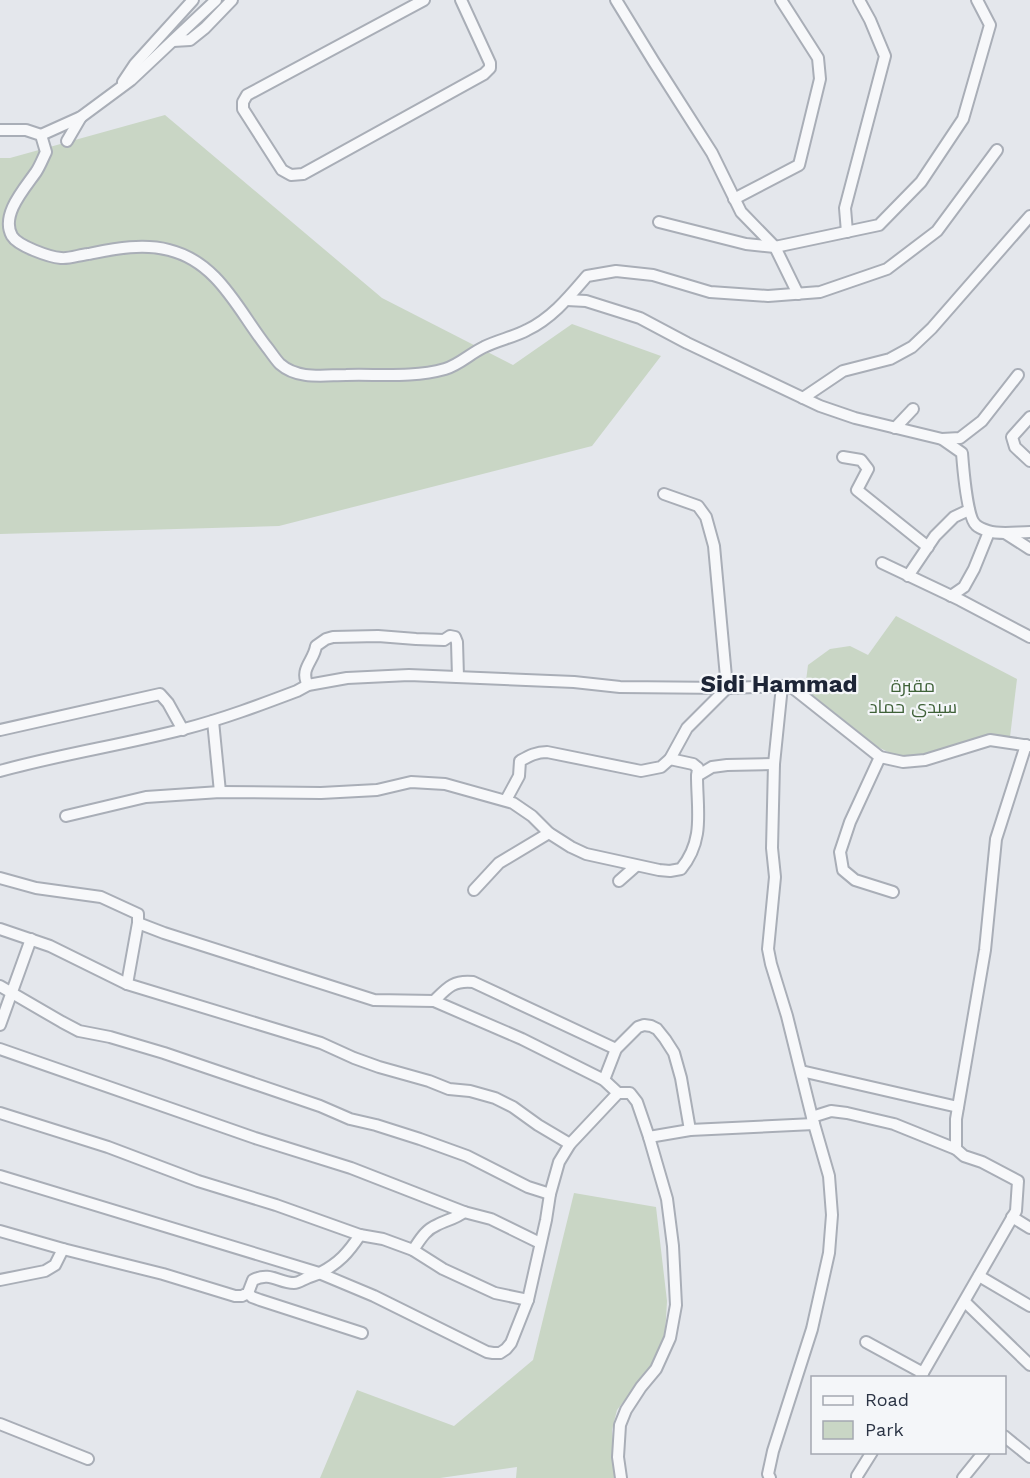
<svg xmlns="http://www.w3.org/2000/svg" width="1030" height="1478" viewBox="0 0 1030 1478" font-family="'Work Sans',Cairo,sans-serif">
<rect width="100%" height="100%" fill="#e4e7ec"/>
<g fill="#c9d6c5">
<path d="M 165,115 L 382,298 L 513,365 L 572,324 L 661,356 L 592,446 L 279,526 L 0,534 L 0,158 L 10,158 Z"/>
<path d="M 896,616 L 1017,679 L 1010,737 L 989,736 L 929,756 L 898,757 L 878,747 L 805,689 L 808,665 L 830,649 L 850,646 L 868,655 Z"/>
<path d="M 574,1193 L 656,1207 L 667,1301 L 665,1336 L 652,1365 L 617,1410 L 612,1430 L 615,1478 L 516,1478 L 517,1467 L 440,1478 L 320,1478 L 357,1390 L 454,1426 L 533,1360 Z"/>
</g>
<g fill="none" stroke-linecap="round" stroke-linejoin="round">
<g stroke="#a9aeb7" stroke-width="14">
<g id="street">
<path d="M 424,0 L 247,95 L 243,102 L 243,109 L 282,170 L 291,175 L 303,174 L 484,74 L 490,68 L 490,63 L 461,0"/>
<path d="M 616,0 L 654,62 L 712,153 L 741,212 L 775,247 L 798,294"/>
<path d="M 173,41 L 190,40 L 205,28 L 232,0"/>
<path d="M 123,82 L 135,64 L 193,0"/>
<path d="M 0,130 L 26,130 L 41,135 L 46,152 C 43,158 40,166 36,172 C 25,188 0,215 12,236 C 18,246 49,257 61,258 C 69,259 79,255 88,254 C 114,249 142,243 169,250 C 218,262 238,310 266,346 C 271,352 275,359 280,364 C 298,380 324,375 346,375 C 378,374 413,378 445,369 C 459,365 471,353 484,347 C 498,340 514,337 527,330 C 552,318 569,297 587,276 L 616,271 L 653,275 L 710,292 L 768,296 L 820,292 L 887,269 L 937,231 L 997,150"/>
<path d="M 41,135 L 81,117 L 131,80 L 216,0"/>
<path d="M 67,141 L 81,117"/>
<path d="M 734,199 L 799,165 L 820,79 L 818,58 L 781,0"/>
<path d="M 659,222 L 746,244 L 775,247 L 879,225 L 921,182 L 963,119 L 990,25 L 977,0"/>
<path d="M 847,232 L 845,208 L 885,56 L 870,20 L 859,0"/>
<path d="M 567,300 L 586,301 L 640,318 L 687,343 L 820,406 L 855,418 L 942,439 L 962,453 C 963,466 967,518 976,525 C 978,527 985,530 988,531 C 1000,535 1017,532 1030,532"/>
<path d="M 803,398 L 843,371 L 890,359 L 912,347 L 932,328 L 1030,216"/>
<path d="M 1030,417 L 1012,437 L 1015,447 L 1030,461"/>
<path d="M 895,428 L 913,409"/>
<path d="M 942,439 L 960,438 L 982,421 L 1018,375"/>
<path d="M 843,457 L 861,460 L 868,469 L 857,490 L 928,547"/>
<path d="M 1005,533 L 1030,549"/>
<path d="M 882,563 L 960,600 L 1030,637"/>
<path d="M 908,576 L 935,536 L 954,517 L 969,510"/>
<path d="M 951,596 L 964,587 L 974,569 L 989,532"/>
<path d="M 308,685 C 299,669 314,661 316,646 L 326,639 L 333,637 L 378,636 L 416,639 L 444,640 L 450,636 L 455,637 L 457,642 L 458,677"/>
<path d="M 213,721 L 220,792"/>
<path d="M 0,730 L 160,694 L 168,703 L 183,730"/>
<path d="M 880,757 L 850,822 L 840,852 L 843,870 L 855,880 L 893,892"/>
<path d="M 670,759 L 693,764 L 698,768 L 697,776"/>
<path d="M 0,771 C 61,754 123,745 184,729 C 223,719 260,705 297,691 L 308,685 L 347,678 L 409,675 L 574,682 L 620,687 L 727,688 L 782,686 L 793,688 L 880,757 L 903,762 L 925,760 L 990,740 L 1030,746"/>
<path d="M 506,800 L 519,776 L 520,761 C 529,756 536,752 547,752 L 641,771 L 661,767 L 670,759 L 687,728 L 727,688 L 714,546 L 706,517 L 698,506 L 664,494"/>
<path d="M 66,816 L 146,797 L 220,792 L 321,793 L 377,790 L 411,782 L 445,784 L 513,803 L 532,816 L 549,833 L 571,847 L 586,854 L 659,870 L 670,871 L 681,869 C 705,840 697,810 697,776 L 712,767 L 727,765 L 774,764"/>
<path d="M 0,878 L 36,888 L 101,897 L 138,914 L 138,923 L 127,984"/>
<path d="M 619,881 L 636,866"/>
<path d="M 474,890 L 499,863 L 549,833"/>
<path d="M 138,923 L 164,933 L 374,1000 L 434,1001 L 522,1039 L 604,1080 L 618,1093 L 630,1093 L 637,1102 L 649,1137 L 667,1199 L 673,1246 L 676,1305 L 670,1338 L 656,1369 L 641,1387 L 626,1410 L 620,1425 L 618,1457 L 621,1478"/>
<path d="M 0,929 L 50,946 L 127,984 L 321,1043 L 354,1058 L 379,1067 L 429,1081 L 449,1089 L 470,1091 L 495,1098 L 513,1107 L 538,1125 L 570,1144"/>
<path d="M 0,986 L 62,1022 L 79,1031 L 110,1037 L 164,1053 L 320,1106 L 350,1119 L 376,1125 L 420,1139 L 467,1156 L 528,1187 L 550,1194"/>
<path d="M 434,1001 C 447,988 453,980 473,982 L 616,1049"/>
<path d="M 0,1025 L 31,939"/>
<path d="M 0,1049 L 255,1138 L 351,1168 L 464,1212 L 491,1219 L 540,1243"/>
<path d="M 801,1071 L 958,1107"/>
<path d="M 604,1080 L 616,1049 L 638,1027 L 644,1025 L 651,1026 L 657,1029 L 665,1039 L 674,1053 L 681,1078 L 690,1130"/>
<path d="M 0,1113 L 108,1147 L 198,1181 L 276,1205 L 360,1235 L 383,1239 L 413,1250 L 443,1269 L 495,1293 L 528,1300"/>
<path d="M 812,1117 L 831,1111 L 847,1113 L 894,1124 L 956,1149"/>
<path d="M 649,1137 L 690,1130 L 814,1124"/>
<path d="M 0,1176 L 319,1273 L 374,1296 L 487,1352 L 493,1353 L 500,1353 L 506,1349 L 511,1343 L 528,1300 L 546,1220 L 550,1194 L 559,1162 L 570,1144 L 618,1093"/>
<path d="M 1012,1217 L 1030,1228"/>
<path d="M 0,1231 L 63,1249 L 163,1274 L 235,1296 L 242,1296 L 248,1293 L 253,1280 C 271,1271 278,1283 294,1283 C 299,1283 302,1280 307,1278 C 311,1276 316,1275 320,1273 C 339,1263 348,1253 360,1235"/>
<path d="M 413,1250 C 420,1240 425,1230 437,1225 C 446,1220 455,1219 464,1212"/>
<path d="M 979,1276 L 1030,1306"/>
<path d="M 0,1280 L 45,1271 L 55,1265 L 63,1249"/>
<path d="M 248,1293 L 252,1297 L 260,1300 L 362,1333"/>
<path d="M 965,1302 L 1030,1365"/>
<path d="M 866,1342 L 923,1373"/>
<path d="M 920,1378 L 1016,1211 L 1018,1181 L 982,1162 L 964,1156 L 956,1149 L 956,1119 L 985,950 L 996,839 L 1026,745"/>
<path d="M 0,1424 L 88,1459"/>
<path d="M 1004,1436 L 1030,1457"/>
<path d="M 770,1478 L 768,1474 L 773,1451 L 812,1329 L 829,1253 L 832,1215 L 829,1176 L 812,1117 L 787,1016 L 771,964 L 768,949 L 775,877 L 772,848 L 774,764 L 782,686"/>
<path d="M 857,1478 L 857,1476 L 872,1452"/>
<path d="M 963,1478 L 984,1452"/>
</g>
</g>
<use href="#street" stroke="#f7f8fa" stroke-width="10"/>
</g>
<g text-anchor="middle" stroke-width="4.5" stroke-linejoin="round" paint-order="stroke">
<g font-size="18" fill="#3f6138" stroke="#f4f6f9">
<text x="913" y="692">مقبرة<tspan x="913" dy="21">سيدي حماد</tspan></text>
</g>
<g font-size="24" font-weight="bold" fill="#1d2536" stroke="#f4f6f9">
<text x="779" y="692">Sidi Hammad</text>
</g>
</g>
<rect x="811" y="1376" width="195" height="78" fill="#f4f6f9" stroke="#a4a8b1" stroke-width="1.5"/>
<rect x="823" y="1396" width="30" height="9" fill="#f7f8fa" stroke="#a4a8b1" stroke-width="1.5"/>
<text x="865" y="1406" font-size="18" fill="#2b3445">Road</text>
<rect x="823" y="1421" width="30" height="18" fill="#c9d6c5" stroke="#a4a8b1" stroke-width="1.5"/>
<text x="865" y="1436" font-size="18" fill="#2b3445">Park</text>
</svg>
